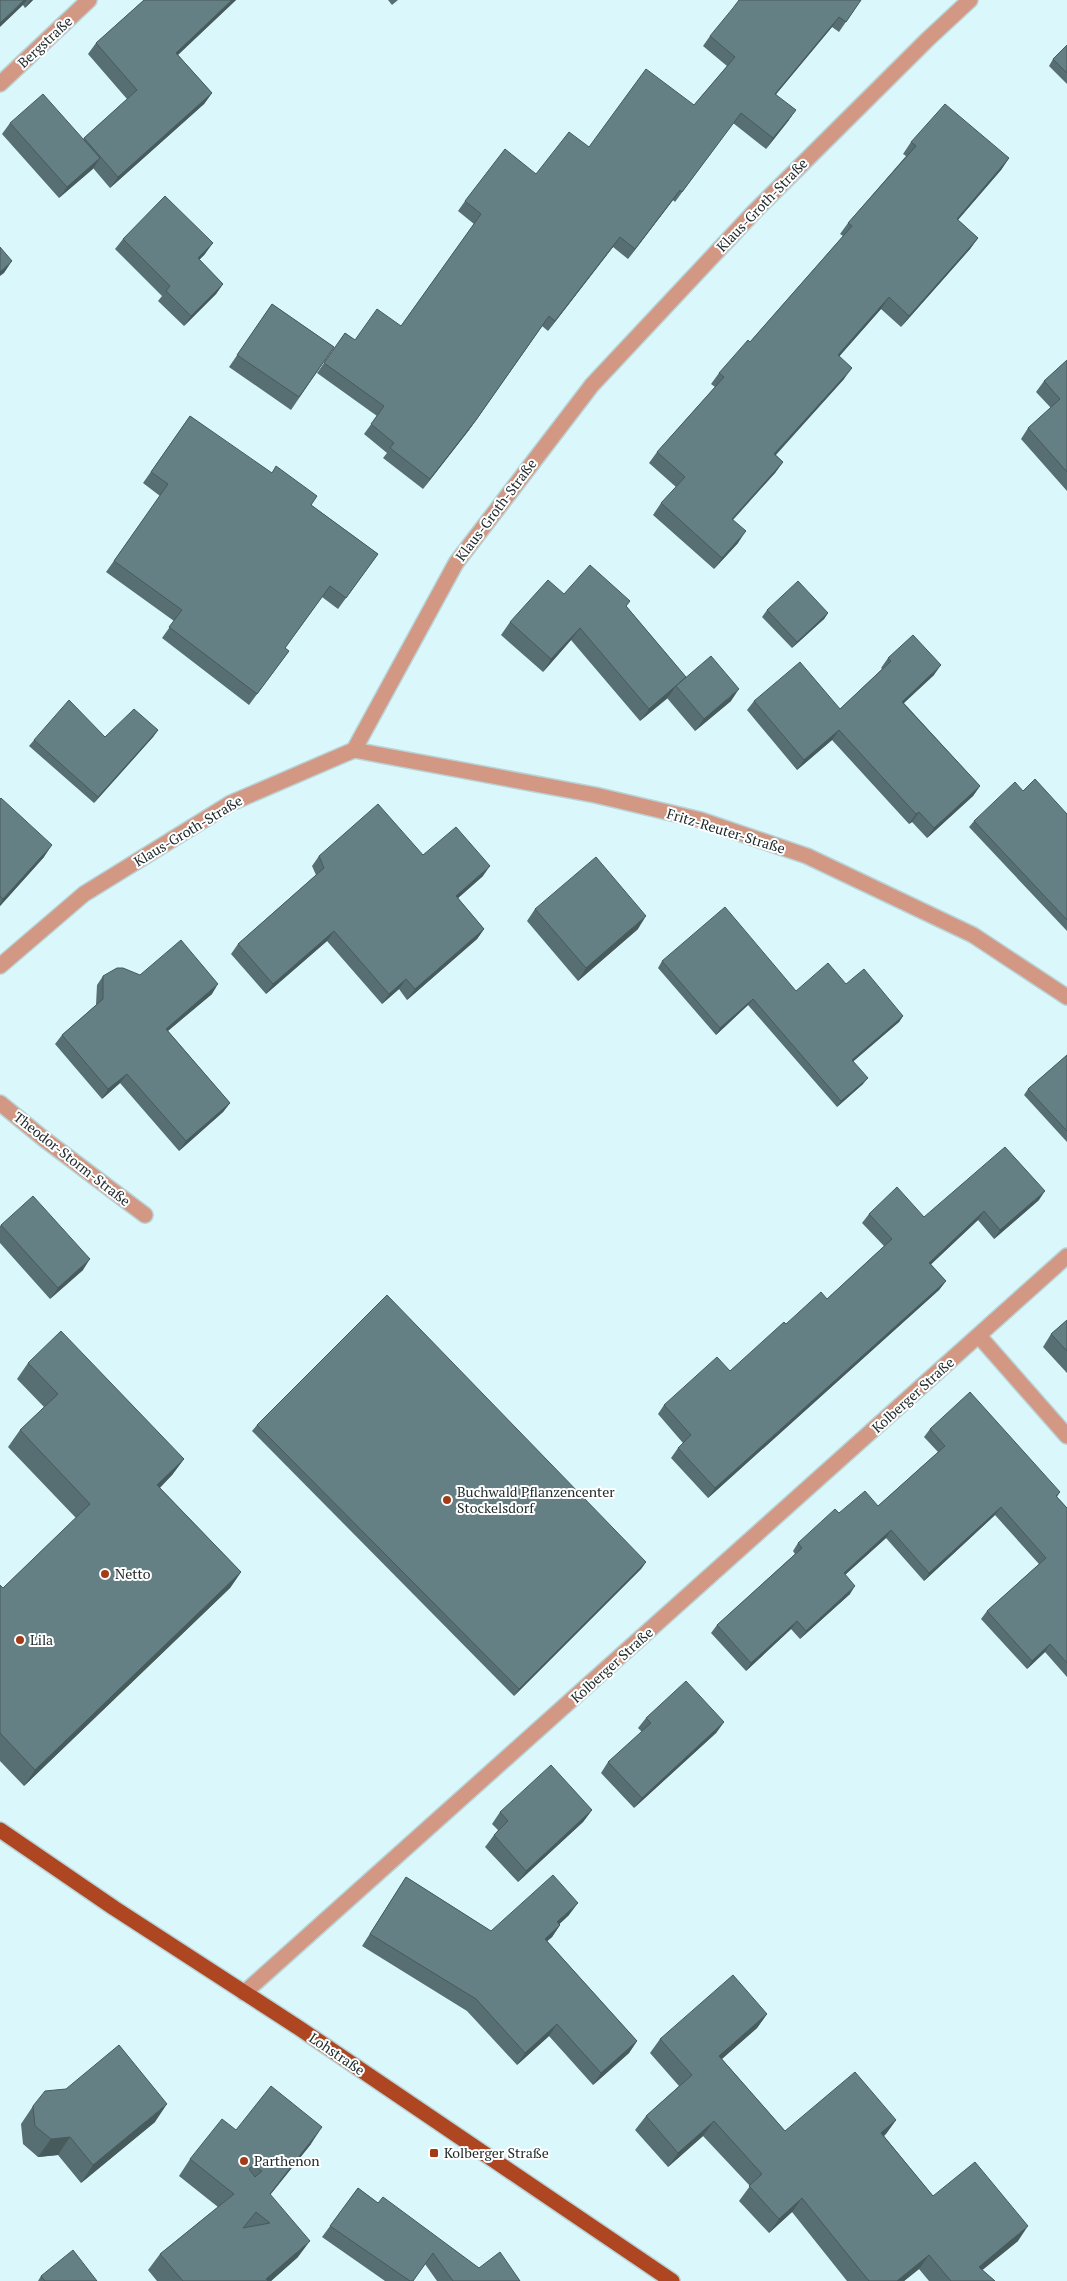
<svg xmlns="http://www.w3.org/2000/svg" width="1067" height="2281" viewBox="0 0 1067 2281" font-family="'PT Serif',serif">
<rect width="100%" height="100%" fill="#daf8fc"/>
<g fill="none" stroke-linecap="round" stroke-linejoin="round">
<g stroke="#b9d3d7" stroke-width="18">
<g id="minor">
<path d="M 0,84 L 89,0"/>
<path d="M 354,750 L 595,795 L 701,820 L 807,856 L 973,935 L 1067,997"/>
<path d="M 0,966 L 84,894 L 231,803 L 354,750 L 456,563 L 592,385 L 755,211 L 928,39 L 970,0"/>
<path d="M 0,1103 L 44,1139 L 145,1215"/>
<path d="M 979,1336 L 1067,1436"/>
<path d="M 244,1993 L 1067,1256"/>
</g>
</g>
<g stroke="#b9d3d7" stroke-width="18">
<path id="major" d="M 0,1830 L 114,1908 L 299,2028 L 672,2281"/>
</g>
<use href="#minor" stroke="#d39884" stroke-width="15"/>
<use href="#major" stroke="#af4622" stroke-width="15"/>
</g>
<g fill="#576e72">
<path d="M 0,0 L 33,0 L 25,8 L 23,5 Z"/>
<path d="M 144,0 L 236,0 L 178,55 L 212,93 L 204,104 L 110,188 L 93,168 L 59,198 L 2,134 L 10,123 L 83,139 L 127,99 L 88,54 L 96,43 Z"/>
<path d="M 388,0 L 398,0 L 392,5 Z"/>
<path d="M 861,0 L 839,32 L 832,27 L 776,94 L 789,120 L 766,149 L 733,123 L 675,202 L 673,200 L 628,259 L 613,247 L 548,331 L 542,326 L 469,430 L 423,489 L 383,458 L 387,453 L 364,434 L 377,416 L 317,373 L 345,333 L 355,340 L 401,326 L 474,224 L 458,211 L 465,201 L 536,174 L 589,147 L 694,105 L 727,66 L 703,46 L 710,36 Z"/>
<path d="M 1067,45 L 1067,84 L 1049,66 L 1053,59 Z"/>
<path d="M 911,142 L 1009,158 L 1001,170 L 958,220 L 978,238 L 970,249 L 901,327 L 881,309 L 839,356 L 844,379 L 776,455 L 783,462 L 775,473 L 733,520 L 738,543 L 714,569 L 653,515 L 661,503 L 676,487 L 649,463 L 657,452 L 715,387 L 711,384 L 719,373 L 750,342 L 843,236 L 840,234 L 848,223 L 906,156 L 903,154 Z"/>
<path d="M 123,239 L 205,254 L 199,260 L 223,284 L 216,294 L 184,326 L 158,301 L 162,296 L 115,249 Z"/>
<path d="M 272,304 L 334,347 L 291,410 L 229,367 Z"/>
<path d="M 1067,360 L 1067,491 L 1021,439 L 1028,428 L 1051,408 L 1036,392 L 1044,381 Z"/>
<path d="M 190,416 L 378,554 L 338,609 L 322,597 L 285,648 L 289,651 L 249,705 L 162,638 L 174,621 L 106,572 L 160,496 L 143,483 Z"/>
<path d="M 564,594 L 626,606 L 686,677 L 731,701 L 695,731 L 667,698 L 668,698 L 640,721 L 571,640 L 543,672 L 501,635 L 510,622 Z"/>
<path d="M 767,610 L 828,613 L 824,619 L 792,648 L 762,617 Z"/>
<path d="M 888,658 L 934,675 L 904,703 L 980,786 L 973,796 L 927,838 L 912,822 L 909,824 L 832,740 L 797,770 L 747,710 L 754,701 L 840,709 L 882,669 L 881,668 Z"/>
<path d="M 158,730 L 153,737 L 94,803 L 29,746 L 34,740 L 105,737 Z"/>
<path d="M 1023,791 L 1067,814 L 1067,931 L 969,827 L 974,821 Z"/>
<path d="M 0,799 L 44,857 L 0,906 Z"/>
<path d="M 423,855 L 483,876 L 458,898 L 484,929 L 477,939 L 407,1000 L 399,989 L 382,1004 L 327,941 L 266,994 L 231,954 L 238,944 L 316,875 L 312,866 L 319,856 Z"/>
<path d="M 535,909 L 638,929 L 578,981 L 527,921 Z"/>
<path d="M 662,961 L 796,991 L 846,984 L 903,1016 L 899,1022 L 853,1061 L 863,1084 L 837,1107 L 748,1005 L 716,1035 L 658,968 Z"/>
<path d="M 140,975 L 212,994 L 168,1031 L 230,1103 L 223,1112 L 179,1151 L 120,1083 L 102,1099 L 55,1044 L 62,1035 L 96,1005 L 97,985 L 103,976 Z"/>
<path d="M 1067,1055 L 1067,1142 L 1024,1095 L 1028,1089 Z"/>
<path d="M 1039,1200 L 994,1239 L 978,1220 L 931,1264 L 946,1281 L 939,1290 L 708,1498 L 671,1458 L 678,1448 L 683,1443 L 658,1414 L 664,1405 L 730,1371 L 786,1324 L 827,1299 L 884,1246 L 862,1223 L 869,1214 L 924,1217 Z"/>
<path d="M 1,1225 L 83,1270 L 50,1299 L 0,1243 L 0,1226 Z"/>
<path d="M 1067,1320 L 1067,1373 L 1043,1347 L 1051,1334 Z"/>
<path d="M 28,1363 L 184,1459 L 172,1475 L 160,1488 L 241,1572 L 230,1588 L 24,1786 L 0,1761 L 0,1585 L 3,1588 L 76,1518 L 8,1447 L 20,1430 L 44,1407 L 17,1379 Z"/>
<path d="M 257,1425 L 646,1562 L 641,1569 L 514,1696 L 252,1431 Z"/>
<path d="M 930,1429 L 1060,1492 L 1057,1497 L 1067,1508 L 1067,1677 L 1045,1652 L 1027,1669 L 981,1619 L 987,1611 L 1039,1564 L 995,1515 L 924,1581 L 886,1538 L 845,1575 L 850,1594 L 800,1639 L 791,1629 L 746,1671 L 711,1633 L 717,1625 L 795,1554 L 793,1551 L 798,1543 L 839,1513 L 878,1506 L 938,1452 L 924,1437 Z"/>
<path d="M 646,1718 L 724,1722 L 716,1733 L 634,1808 L 601,1773 L 608,1762 L 642,1732 L 638,1728 Z"/>
<path d="M 592,1810 L 583,1822 L 518,1882 L 485,1847 L 494,1835 L 498,1830 L 492,1824 L 500,1812 Z"/>
<path d="M 406,1877 L 491,1931 L 569,1915 L 559,1924 L 560,1925 L 552,1937 L 547,1941 L 637,2041 L 629,2053 L 593,2085 L 549,2036 L 517,2065 L 467,2011 L 362,1946 Z"/>
<path d="M 767,2014 L 757,2028 L 722,2059 L 785,2131 L 896,2120 L 884,2136 L 933,2196 L 1018,2241 L 982,2270 L 995,2281 L 929,2281 L 919,2269 L 904,2281 L 847,2281 L 792,2212 L 769,2233 L 739,2201 L 750,2186 L 703,2136 L 668,2167 L 635,2130 L 646,2116 L 679,2086 L 650,2053 L 660,2039 Z"/>
<path d="M 33,2106 L 155,2122 L 81,2183 L 58,2155 L 38,2157 L 23,2144 L 21,2124 Z"/>
<path d="M 236,2130 L 311,2144 L 270,2195 L 298,2257 L 271,2281 L 157,2281 L 148,2270 L 160,2254 L 218,2207 L 179,2176 L 190,2159 Z"/>
<path d="M 358,2188 L 378,2203 L 479,2268 L 520,2281 L 437,2281 L 425,2264 L 413,2281 L 385,2281 L 322,2237 Z"/>
<path d="M 41,2276 L 97,2281 L 38,2281 Z"/>
</g>
<g fill="#475a5c">
<path d="M 24,0 L 27,0 L 23,5 L 0,27 L 0,23 Z"/>
<path d="M 30,0 L 33,0 L 25,8 Z"/>
<path d="M 232,0 L 236,0 L 168,64 L 176,53 Z"/>
<path d="M 839,17 L 832,27 L 768,104 L 775,94 Z"/>
<path d="M 212,93 L 204,104 L 110,188 L 118,177 Z"/>
<path d="M 796,110 L 789,120 L 766,149 L 773,138 Z"/>
<path d="M 100,158 L 93,169 L 59,198 L 67,187 Z"/>
<path d="M 1009,158 L 1001,170 L 949,230 L 957,219 Z"/>
<path d="M 680,190 L 673,200 L 628,259 L 635,249 Z"/>
<path d="M 620,237 L 613,247 L 548,331 L 555,321 Z"/>
<path d="M 978,238 L 970,249 L 901,327 L 909,316 Z"/>
<path d="M 213,243 L 205,254 L 190,269 L 198,258 Z"/>
<path d="M 12,261 L 4,273 L 0,276 L 0,272 Z"/>
<path d="M 223,284 L 216,294 L 184,326 L 191,316 Z"/>
<path d="M 889,297 L 881,309 L 830,367 L 838,355 Z"/>
<path d="M 549,316 L 469,430 L 423,489 L 430,479 Z"/>
<path d="M 852,368 L 844,379 L 766,465 L 774,454 Z"/>
<path d="M 783,462 L 775,473 L 723,530 L 732,519 Z"/>
<path d="M 746,531 L 738,543 L 714,569 L 722,558 Z"/>
<path d="M 828,613 L 824,619 L 792,648 L 797,642 Z"/>
<path d="M 580,628 L 571,640 L 543,672 L 551,659 Z"/>
<path d="M 941,665 L 934,675 L 895,711 L 902,702 Z"/>
<path d="M 676,686 L 668,697 L 640,721 L 649,709 Z"/>
<path d="M 739,689 L 731,701 L 695,731 L 704,719 Z"/>
<path d="M 158,730 L 153,737 L 94,803 L 98,797 Z"/>
<path d="M 839,730 L 832,740 L 797,770 L 804,760 Z"/>
<path d="M 980,786 L 973,796 L 927,838 L 934,828 Z"/>
<path d="M 919,812 L 912,822 L 909,824 L 916,814 Z"/>
<path d="M 52,845 L 44,857 L 0,906 L 0,904 L 3,899 Z"/>
<path d="M 490,866 L 483,876 L 449,906 L 456,896 Z"/>
<path d="M 646,916 L 638,929 L 578,981 L 586,968 Z"/>
<path d="M 484,929 L 477,939 L 407,1000 L 415,989 Z"/>
<path d="M 334,931 L 327,941 L 266,994 L 273,984 Z"/>
<path d="M 406,979 L 399,989 L 382,1004 L 389,994 Z"/>
<path d="M 218,984 L 212,994 L 159,1038 L 166,1029 Z"/>
<path d="M 753,999 L 748,1005 L 716,1035 L 720,1028 Z"/>
<path d="M 903,1016 L 899,1022 L 848,1066 L 852,1060 Z"/>
<path d="M 127,1074 L 120,1083 L 102,1099 L 108,1089 Z"/>
<path d="M 868,1078 L 863,1084 L 837,1107 L 841,1101 Z"/>
<path d="M 230,1103 L 223,1112 L 179,1151 L 186,1141 Z"/>
<path d="M 1045,1191 L 1039,1200 L 994,1239 L 1000,1230 Z"/>
<path d="M 984,1211 L 978,1220 L 923,1272 L 929,1263 Z"/>
<path d="M 90,1259 L 83,1270 L 50,1299 L 58,1288 Z"/>
<path d="M 946,1281 L 939,1290 L 708,1498 L 715,1488 Z"/>
<path d="M 184,1459 L 172,1475 L 146,1501 L 157,1485 Z"/>
<path d="M 1001,1507 L 995,1515 L 924,1581 L 929,1573 Z"/>
<path d="M 891,1530 L 886,1538 L 838,1581 L 844,1573 Z"/>
<path d="M 646,1562 L 641,1569 L 514,1696 L 519,1689 Z"/>
<path d="M 241,1572 L 230,1588 L 24,1786 L 35,1770 Z"/>
<path d="M 855,1586 L 850,1594 L 800,1639 L 806,1631 Z"/>
<path d="M 797,1621 L 791,1629 L 746,1671 L 751,1663 Z"/>
<path d="M 1050,1644 L 1045,1652 L 1027,1669 L 1032,1661 Z"/>
<path d="M 724,1722 L 716,1733 L 634,1808 L 642,1798 Z"/>
<path d="M 592,1810 L 583,1822 L 518,1882 L 526,1871 Z"/>
<path d="M 578,1903 L 569,1915 L 549,1934 L 557,1922 Z"/>
<path d="M 560,1925 L 552,1937 L 536,1951 L 545,1939 Z"/>
<path d="M 767,2014 L 757,2028 L 709,2070 L 719,2056 Z"/>
<path d="M 557,2024 L 549,2036 L 517,2065 L 525,2053 Z"/>
<path d="M 637,2041 L 629,2053 L 593,2085 L 601,2073 Z"/>
<path d="M 167,2104 L 155,2122 L 81,2183 L 93,2165 Z"/>
<path d="M 896,2120 L 886,2134 L 871,2147 L 881,2133 Z"/>
<path d="M 714,2121 L 703,2136 L 668,2167 L 678,2153 Z"/>
<path d="M 322,2127 L 311,2144 L 258,2210 L 270,2194 Z"/>
<path d="M 70,2137 L 58,2155 L 38,2157 L 51,2139 Z"/>
<path d="M 802,2198 L 792,2212 L 769,2233 L 779,2219 Z"/>
<path d="M 1028,2226 L 1018,2241 L 969,2281 L 979,2267 Z"/>
<path d="M 310,2241 L 298,2257 L 271,2281 L 264,2281 L 266,2279 Z"/>
<path d="M 929,2255 L 919,2269 L 904,2281 L 897,2281 Z"/>
</g>
<g fill="#658084" stroke="#475a5c" fill-rule="evenodd">
<path d="M 0,0 L 24,0 L 0,23 Z"/>
<path d="M 144,0 L 232,0 L 176,53 L 212,93 L 118,177 L 84,138 L 137,90 L 96,43 Z"/>
<path d="M 739,0 L 861,0 L 846,22 L 839,17 L 775,94 L 796,110 L 773,138 L 741,113 L 682,192 L 680,190 L 635,249 L 620,237 L 555,321 L 549,316 L 476,420 L 430,479 L 390,448 L 394,443 L 371,424 L 384,406 L 324,363 L 345,333 L 355,340 L 377,309 L 401,326 L 481,214 L 465,201 L 505,149 L 536,174 L 569,132 L 589,147 L 646,69 L 694,105 L 735,57 L 710,36 L 733,8 Z"/>
<path d="M 1067,45 L 1067,73 L 1053,59 Z"/>
<path d="M 43,94 L 100,158 L 67,187 L 10,123 Z"/>
<path d="M 945,104 L 1009,158 L 957,219 L 978,238 L 909,316 L 889,297 L 838,355 L 852,368 L 774,454 L 783,462 L 732,519 L 746,531 L 722,558 L 661,503 L 685,477 L 657,452 L 724,377 L 719,373 L 748,340 L 750,342 L 852,226 L 848,223 L 916,146 L 911,142 Z"/>
<path d="M 165,196 L 213,243 L 198,258 L 223,284 L 191,316 L 166,291 L 170,286 L 123,239 Z"/>
<path d="M 0,247 L 12,261 L 0,272 Z"/>
<path d="M 272,304 L 334,347 L 299,397 L 237,355 Z"/>
<path d="M 1067,360 L 1067,472 L 1028,428 L 1060,399 L 1044,381 Z"/>
<path d="M 190,416 L 272,473 L 276,466 L 317,496 L 311,505 L 378,554 L 346,598 L 330,586 L 285,648 L 289,651 L 257,694 L 169,627 L 182,610 L 114,561 L 168,484 L 151,472 Z"/>
<path d="M 590,565 L 630,601 L 626,606 L 686,677 L 649,709 L 580,628 L 551,659 L 510,622 L 548,580 L 564,594 Z"/>
<path d="M 798,581 L 828,613 L 797,642 L 767,610 Z"/>
<path d="M 913,635 L 941,665 L 902,702 L 980,786 L 934,828 L 919,812 L 916,814 L 839,730 L 804,760 L 754,701 L 800,662 L 840,709 L 891,661 L 888,658 Z"/>
<path d="M 711,656 L 739,689 L 704,719 L 676,686 Z"/>
<path d="M 69,700 L 105,737 L 134,709 L 158,730 L 98,797 L 34,740 Z"/>
<path d="M 1035,779 L 1067,814 L 1067,920 L 974,821 L 1015,782 L 1023,791 Z"/>
<path d="M 1,798 L 52,845 L 3,899 L 0,896 L 0,799 Z"/>
<path d="M 378,804 L 423,855 L 456,827 L 490,866 L 456,896 L 484,929 L 415,989 L 406,979 L 389,994 L 334,931 L 273,984 L 238,944 L 324,868 L 319,856 Z"/>
<path d="M 596,857 L 646,916 L 586,968 L 535,909 Z"/>
<path d="M 725,907 L 796,991 L 828,963 L 846,984 L 864,969 L 903,1016 L 852,1060 L 868,1078 L 841,1101 L 753,999 L 720,1028 L 662,961 Z"/>
<path d="M 181,940 L 218,984 L 166,1029 L 230,1103 L 186,1141 L 127,1074 L 108,1089 L 62,1035 L 103,999 L 103,976 L 117,968 L 123,968 L 140,975 Z"/>
<path d="M 1067,1055 L 1067,1131 L 1028,1089 Z"/>
<path d="M 1005,1147 L 1045,1191 L 1000,1230 L 984,1211 L 929,1263 L 946,1281 L 715,1488 L 678,1448 L 691,1435 L 664,1405 L 717,1357 L 730,1371 L 784,1322 L 786,1324 L 821,1292 L 827,1299 L 892,1239 L 869,1214 L 897,1187 L 924,1217 Z"/>
<path d="M 33,1196 L 90,1259 L 58,1288 L 1,1225 Z"/>
<path d="M 387,1295 L 646,1562 L 519,1689 L 257,1425 Z"/>
<path d="M 1067,1320 L 1067,1351 L 1051,1334 Z"/>
<path d="M 61,1331 L 184,1459 L 157,1485 L 241,1572 L 35,1770 L 0,1733 L 0,1585 L 3,1588 L 90,1504 L 20,1430 L 58,1394 L 28,1363 Z"/>
<path d="M 970,1392 L 1060,1492 L 1056,1496 L 1067,1508 L 1067,1663 L 1050,1644 L 1032,1661 L 987,1611 L 1046,1558 L 1001,1507 L 929,1573 L 891,1530 L 844,1573 L 855,1586 L 806,1631 L 797,1621 L 751,1663 L 717,1625 L 802,1548 L 798,1543 L 835,1509 L 839,1513 L 865,1491 L 878,1506 L 945,1446 L 930,1429 Z"/>
<path d="M 686,1681 L 724,1722 L 642,1798 L 608,1762 L 651,1723 L 646,1718 Z"/>
<path d="M 551,1765 L 592,1810 L 526,1871 L 494,1835 L 508,1821 L 500,1812 Z"/>
<path d="M 553,1875 L 578,1903 L 557,1922 L 560,1925 L 545,1939 L 637,2041 L 601,2073 L 557,2024 L 525,2053 L 476,1999 L 370,1934 L 406,1877 L 491,1931 Z"/>
<path d="M 733,1975 L 767,2014 L 719,2056 L 785,2131 L 855,2072 L 896,2120 L 881,2133 L 933,2196 L 975,2162 L 1028,2226 L 979,2267 L 995,2281 L 951,2281 L 929,2255 L 897,2281 L 869,2281 L 802,2198 L 779,2219 L 749,2186 L 762,2174 L 714,2121 L 678,2153 L 646,2116 L 692,2075 L 660,2039 Z"/>
<path d="M 119,2045 L 167,2104 L 93,2165 L 70,2137 L 51,2139 L 35,2126 L 33,2106 L 45,2091 L 66,2089 Z"/>
<path d="M 271,2086 L 322,2127 L 270,2194 L 310,2241 L 266,2279 L 268,2281 L 183,2281 L 160,2254 L 234,2194 L 190,2159 L 222,2119 L 236,2130 ZM 253,2165 L 262,2171 L 255,2177 L 249,2169 ZM 256,2212 L 270,2223 L 243,2228 Z"/>
<path d="M 358,2188 L 378,2203 L 383,2197 L 479,2268 L 500,2252 L 520,2281 L 453,2281 L 433,2253 L 413,2281 L 410,2281 L 330,2226 Z"/>
<path d="M 73,2250 L 97,2281 L 45,2281 L 41,2276 Z"/>
</g>
<g fill="#a23b16" stroke="#fff" stroke-width="2">
<circle cx="447" cy="1500" r="5"/>
<circle cx="105" cy="1574" r="5"/>
<circle cx="20" cy="1640" r="5"/>
<rect x="429" y="2148" width="10" height="10" rx="2.5"/>
<circle cx="244" cy="2161" r="5"/>
</g>
<g text-anchor="middle" stroke-width="4" stroke-linejoin="round" paint-order="stroke">
<g font-size="14" fill="#212c2d" stroke="#fff">
<text transform="translate(45 42) rotate(-43)" y="5">Bergstraße</text>
<text transform="translate(762 205) rotate(-46)" y="5">Klaus-Groth-Straße</text>
<text transform="translate(496 510) rotate(-53)" y="5">Klaus-Groth-Straße</text>
<text transform="translate(188 831) rotate(-31)" y="5">Klaus-Groth-Straße</text>
<text transform="translate(726 831) rotate(17)" y="5">Fritz-Reuter-Straße</text>
<text transform="translate(72 1159) rotate(38)" y="5">Theodor-Storm-Straße</text>
<text transform="translate(913 1395) rotate(-42)" y="5">Kolberger Straße</text>
<text transform="translate(612 1665) rotate(-42)" y="5">Kolberger Straße</text>
<text transform="translate(337 2054) rotate(34)" y="5">Lohstraße</text>
</g>
<g font-size="14" fill="#212c2d" stroke="#fff" text-anchor="start">
<text x="457" y="1497">Buchwald Pflanzencenter<tspan x="457" dy="16">Stockelsdorf</tspan></text>
<text x="115" y="1579">Netto</text>
<text x="30" y="1645">Lila</text>
<text x="444" y="2158">Kolberger Straße</text>
<text x="254" y="2166">Parthenon</text>
</g>
</g>
</svg>
